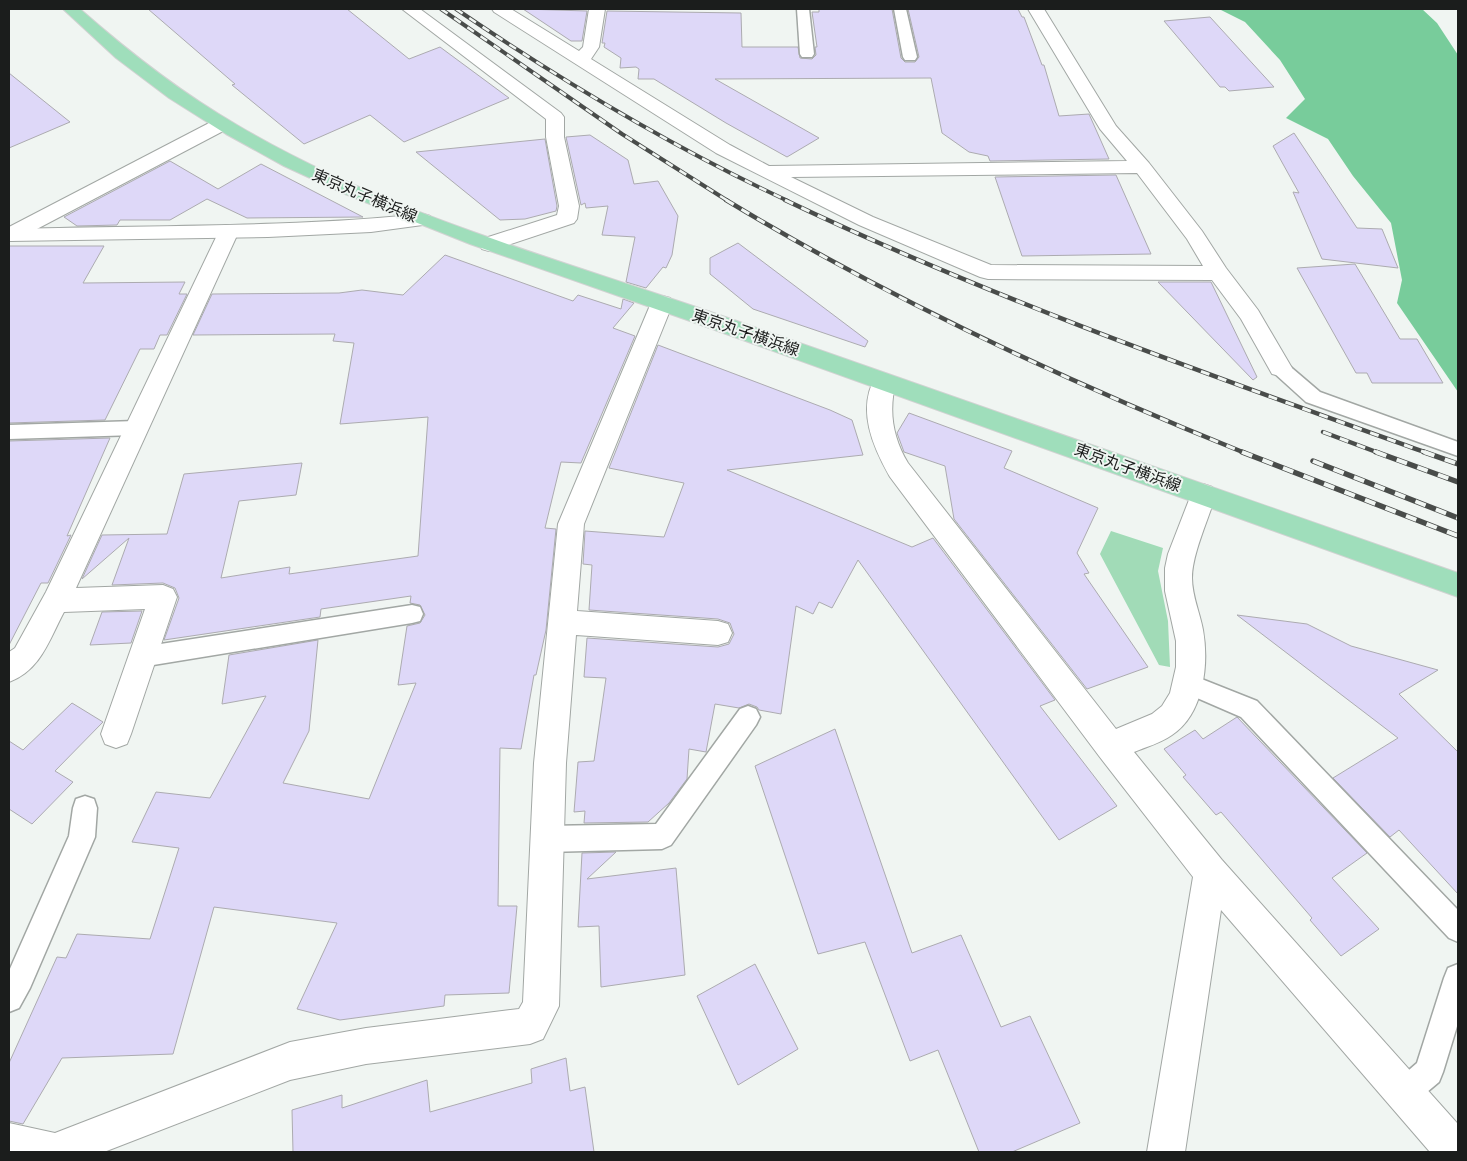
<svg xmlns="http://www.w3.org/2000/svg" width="1467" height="1161" viewBox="0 0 1467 1161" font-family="Karla,'Noto Sans JP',sans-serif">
<rect width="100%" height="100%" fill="#f0f5f2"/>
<path fill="#a1dbb7" d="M 1111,531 L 1163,548 L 1158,571 L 1168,621 L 1170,667 L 1159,665 L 1100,554 Z"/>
<path fill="#78cc9b" d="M 1219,9 L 1422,9 L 1437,23 L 1458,55 L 1458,392 L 1397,303 L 1402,280 L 1391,223 L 1353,176 L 1328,139 L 1286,118 L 1305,99 L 1280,60 L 1245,22 Z"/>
<g fill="#ded8f8" stroke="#acabb0">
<path d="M 148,9 L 347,9 L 409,59 L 440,47 L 509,98 L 404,142 L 370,115 L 304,144 L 232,85 L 235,84 Z"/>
<path d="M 523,9 L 587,11 L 582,41 L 571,41 Z"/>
<path d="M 819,9 L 892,9 L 901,58 L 905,62 L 915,62 L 919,57 L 908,9 L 1018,9 L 1022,17 L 1024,17 L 1042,65 L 1044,65 L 1059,116 L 1089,114 L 1109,159 L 990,161 L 988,156 L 969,152 L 942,133 L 931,78 L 715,79 L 819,138 L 787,157 L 726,123 L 654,79 L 638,79 L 639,69 L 636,67 L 620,68 L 621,58 L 604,47 L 605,43 L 602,43 L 607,11 L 741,13 L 742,47 L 798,47 L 800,58 L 812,59 L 816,55 L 815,47 L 817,47 L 812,12 L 819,12 Z"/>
<path d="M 1210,17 L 1274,87 L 1229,91 L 1225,87 L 1220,87 L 1164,21 Z"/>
<path d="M 9,73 L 70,122 L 9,148 Z"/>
<path d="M 1294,133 L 1357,228 L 1382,229 L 1398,268 L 1322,259 L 1293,192 L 1299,193 L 1273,146 Z"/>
<path d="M 590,135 L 628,160 L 634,184 L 658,181 L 678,216 L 672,255 L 666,268 L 663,267 L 646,288 L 626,282 L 635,237 L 602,235 L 608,206 L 586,208 L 585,203 L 581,205 L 566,137 Z"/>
<path d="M 545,139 L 557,206 L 556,211 L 525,219 L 500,220 L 416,152 Z"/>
<path d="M 170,161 L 218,189 L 261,164 L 363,217 L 247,218 L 207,199 L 170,220 L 120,220 L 117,225 L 77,226 L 64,217 Z"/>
<path d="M 1116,175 L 1151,254 L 1022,256 L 995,177 Z"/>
<path d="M 738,243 L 868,341 L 865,347 L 753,309 L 710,274 L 710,258 Z"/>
<path d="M 9,246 L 104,246 L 83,283 L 185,282 L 179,294 L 187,294 L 167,335 L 160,335 L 154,349 L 140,349 L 105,420 L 9,423 Z"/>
<path d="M 445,255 L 573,301 L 578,295 L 621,309 L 623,299 L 634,303 L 613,328 L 635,336 L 581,463 L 561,462 L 545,528 L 556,529 L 546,630 L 536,675 L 534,675 L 521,749 L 500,748 L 498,906 L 517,906 L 509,993 L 445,995 L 444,1006 L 340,1020 L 297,1009 L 337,923 L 214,907 L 173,1054 L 62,1058 L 23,1124 L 9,1121 L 9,1063 L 57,957 L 66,958 L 77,934 L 150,939 L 179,848 L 132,842 L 156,792 L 210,798 L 266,696 L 222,704 L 229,655 L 318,640 L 309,731 L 283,783 L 369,799 L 416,683 L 398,685 L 407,626 L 420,623 L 425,615 L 420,605 L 410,603 L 411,596 L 321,609 L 320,617 L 164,640 L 179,598 L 175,588 L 163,583 L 112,585 L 129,538 L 82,579 L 102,535 L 167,534 L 184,474 L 302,463 L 296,495 L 239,501 L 221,578 L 290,567 L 289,574 L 418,556 L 428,417 L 340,424 L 354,343 L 333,341 L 335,334 L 193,335 L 212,294 L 339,293 L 362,290 L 403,295 Z"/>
<path d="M 1355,264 L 1400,339 L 1417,339 L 1443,383 L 1372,383 L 1367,373 L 1356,373 L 1297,268 Z"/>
<path d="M 1158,282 L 1211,282 L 1257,377 L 1253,380 Z"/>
<path d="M 658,345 L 830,410 L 852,420 L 863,455 L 727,470 L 912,547 L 933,538 L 1055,700 L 1040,706 L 1117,806 L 1059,840 L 858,560 L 832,608 L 819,602 L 813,614 L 796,606 L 781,714 L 759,710 L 757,707 L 749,704 L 739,708 L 715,704 L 706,752 L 689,749 L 687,779 L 669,803 L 648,822 L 584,823 L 585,811 L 574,812 L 578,762 L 594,761 L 606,678 L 584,677 L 587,638 L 718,647 L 729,644 L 734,634 L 730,623 L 718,619 L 589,610 L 592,565 L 583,564 L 585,531 L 664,537 L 684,483 L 609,468 Z"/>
<path d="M 909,413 L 1012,451 L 1004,468 L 1098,508 L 1077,553 L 1089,573 L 1084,574 L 1148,667 L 1087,689 L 954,519 L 945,466 L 904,452 L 897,433 Z"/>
<path d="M 110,438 L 67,536 L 71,535 L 48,583 L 41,583 L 9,645 L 9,441 Z"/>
<path d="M 142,611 L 131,643 L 90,645 L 102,612 Z"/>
<path d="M 1237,615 L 1307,624 L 1351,646 L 1438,670 L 1399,694 L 1458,752 L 1458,894 L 1399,830 L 1390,837 L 1333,778 L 1398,738 Z"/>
<path d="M 72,703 L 103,722 L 55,771 L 73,782 L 32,824 L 9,809 L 9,741 L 23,750 Z"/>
<path d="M 1237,717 L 1367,853 L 1332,878 L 1379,929 L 1341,956 L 1310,920 L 1312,918 L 1221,812 L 1216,815 L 1183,777 L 1186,775 L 1164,749 L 1195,730 L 1203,739 Z"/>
<path d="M 835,729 L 912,953 L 961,935 L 1001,1027 L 1030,1016 L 1080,1123 L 1012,1152 L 979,1152 L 938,1050 L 910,1061 L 865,942 L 818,954 L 755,766 Z"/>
<path d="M 616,852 L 587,879 L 676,868 L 685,975 L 601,987 L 599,926 L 578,927 L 582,853 Z"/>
<path d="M 755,964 L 798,1049 L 738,1085 L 697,996 Z"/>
<path d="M 566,1058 L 570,1091 L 585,1087 L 594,1152 L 293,1152 L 292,1110 L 342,1095 L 342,1108 L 427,1080 L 430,1112 L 532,1083 L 531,1069 Z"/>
</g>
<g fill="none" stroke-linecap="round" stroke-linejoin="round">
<g stroke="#a2a7a4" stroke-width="3">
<g id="service">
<path d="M 797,9 L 809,9 L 814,54 L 812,57 L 802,57 L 800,54 Z"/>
<path d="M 894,9 L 906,9 L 917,57 L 915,60 L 905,60 L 903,57 Z"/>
<path d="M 1280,362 L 1286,363 L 1320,392 L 1458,442 L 1458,456 L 1306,402 L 1274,373 L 1271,368 L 1274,363 Z"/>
<path d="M 136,421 L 143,423 L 145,428 L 143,433 L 136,435 L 9,439 L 9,425 Z"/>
<path d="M 412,605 L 420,607 L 423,614 L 420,621 L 412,623 L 141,667 L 133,664 L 130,657 L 133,650 L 141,647 Z"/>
<path d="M 1189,674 L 1257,701 L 1458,910 L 1458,942 L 1449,938 L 1241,717 L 1181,691 L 1178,684 L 1181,677 Z"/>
<path d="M 748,706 L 756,709 L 760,717 L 756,725 L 671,845 L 662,849 L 547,852 L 538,848 L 534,839 L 538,830 L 547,826 L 656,824 L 740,709 Z"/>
<path d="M 85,796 L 94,799 L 97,808 L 95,837 L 30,988 L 19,1008 L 9,1012 L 9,971 L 69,836 L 73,808 L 76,799 Z"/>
<path d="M 1458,964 L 1458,1023 L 1443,1072 L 1439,1082 L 1414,1103 L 1404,1108 L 1394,1103 L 1389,1093 L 1394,1083 L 1417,1063 L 1444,978 L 1448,968 Z"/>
</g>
</g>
<g stroke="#a2a7a4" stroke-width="2">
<g id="minor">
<path d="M 402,9 L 420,9 L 561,113 L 564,117 L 564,137 L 579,206 L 577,219 L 574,223 L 496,249 L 489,251 L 482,249 L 479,244 L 482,239 L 557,215 L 559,206 L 546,137 L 546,119 Z"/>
<path d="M 492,9 L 511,9 L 579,51 L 583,47 L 589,9 L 605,9 L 599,47 L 591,59 L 730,145 L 769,166 L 1127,161 L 1100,129 L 1028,9 L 1044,9 L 1116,126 L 1149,163 L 1202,231 L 1226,268 L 1258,310 L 1292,368 L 1288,374 L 1280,376 L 1272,374 L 1241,319 L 1212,280 L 988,279 L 980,277 L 859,225 L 716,153 L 494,12 ZM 1137,173 L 1187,239 L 1203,266 L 991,265 L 873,217 L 791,177 Z"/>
<path d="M 220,119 L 227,121 L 229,125 L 227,129 L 16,240 L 9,241 L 9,227 L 213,121 Z"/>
<path d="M 229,225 L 236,226 L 239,231 L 76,588 L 163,585 L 173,589 L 177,597 L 131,734 L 127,744 L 116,748 L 105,744 L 101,734 L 145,609 L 64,612 C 49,640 41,670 9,682 L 9,652 L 15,648 L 46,592 L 219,231 L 222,226 Z"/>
<path d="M 662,296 L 670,298 L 673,303 L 584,524 L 577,611 L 718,621 L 728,624 L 732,633 L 728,642 L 718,645 L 576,635 L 566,763 L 559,1006 L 543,1039 L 530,1044 L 366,1064 L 290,1080 L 104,1152 L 9,1152 L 9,1123 L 55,1133 L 290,1042 L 366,1028 L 519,1009 L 523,1002 L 534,763 L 558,524 L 651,303 L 654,298 Z"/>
<path d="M 884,374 L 892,376 L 896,382 C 888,411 893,438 908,463 L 1116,729 L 1152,714 L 1162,706 L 1170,693 L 1176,667 L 1176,641 L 1165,591 L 1165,568 L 1168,554 L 1194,487 L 1203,484 L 1212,487 L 1216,494 C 1209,518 1192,554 1192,578 C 1192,596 1200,613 1203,630 C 1209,664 1204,714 1172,735 C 1161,743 1146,747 1134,752 L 1222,860 L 1457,1123 L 1458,1152 L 1430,1152 L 1221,910 L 1185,1152 L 1147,1152 L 1193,877 L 1099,756 L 890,477 C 873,447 856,409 876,376 Z"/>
</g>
</g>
<g stroke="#a2a7a4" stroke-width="2">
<path id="tertiary" d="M 423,214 L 430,216 L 433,220 L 430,224 L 371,232 L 268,237 L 9,241 L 9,229 C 147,225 285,228 423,214 Z"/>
</g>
<g stroke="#d1d2d2" stroke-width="2">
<path id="primary" d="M 63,9 L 80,9 C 129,52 180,92 237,125 C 390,216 567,261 734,320 C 975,405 1217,488 1458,573 L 1458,597 L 690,321 L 470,244 L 345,194 L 284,166 L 226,134 L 169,98 L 116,58 Z"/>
</g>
<use href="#service" fill="#fff" fill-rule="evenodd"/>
<use href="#minor" fill="#fff" fill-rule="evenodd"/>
<use href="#tertiary" fill="#fff" fill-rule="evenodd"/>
<use href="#primary" fill="#9fdebb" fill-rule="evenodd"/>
<g stroke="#494c4a" stroke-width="4">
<g id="rail-far2">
<path d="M 441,9 L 622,134 L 728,201"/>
<path d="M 456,9 C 562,81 672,147 788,201"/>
</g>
</g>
<g stroke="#494c4a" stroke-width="4.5">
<g id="rail-far1">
<path d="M 726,200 C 891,300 1066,381 1245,453"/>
<path d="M 785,200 C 993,299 1210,375 1427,453"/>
<path d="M 1323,432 L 1379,453"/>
</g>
</g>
<g stroke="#494c4a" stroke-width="5.5">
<g id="rail">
<path d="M 1242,452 L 1458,536"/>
<path d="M 1376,452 L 1458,482"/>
<path d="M 1424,452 L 1458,464"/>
<path d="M 1313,461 L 1458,518"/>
</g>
</g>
<use href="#rail-far2" stroke="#f0f5f2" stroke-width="2.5" stroke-dasharray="8" stroke-linecap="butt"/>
<use href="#rail-far1" stroke="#f0f5f2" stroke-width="3" stroke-dasharray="9" stroke-linecap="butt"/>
<use href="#rail" stroke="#f0f5f2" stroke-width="4" stroke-dasharray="11" stroke-linecap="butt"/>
</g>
<g text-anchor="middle" stroke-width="4" stroke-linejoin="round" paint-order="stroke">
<g font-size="16" fill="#1b1d1c" stroke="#f0f5f2">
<text transform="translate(365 195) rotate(23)" y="6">東京丸子横浜線</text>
<text transform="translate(746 332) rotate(19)" y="6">東京丸子横浜線</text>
<text transform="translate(1128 467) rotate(20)" y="6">東京丸子横浜線</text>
</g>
</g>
<rect width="1467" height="1161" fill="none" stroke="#1b1d1c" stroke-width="20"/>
</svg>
